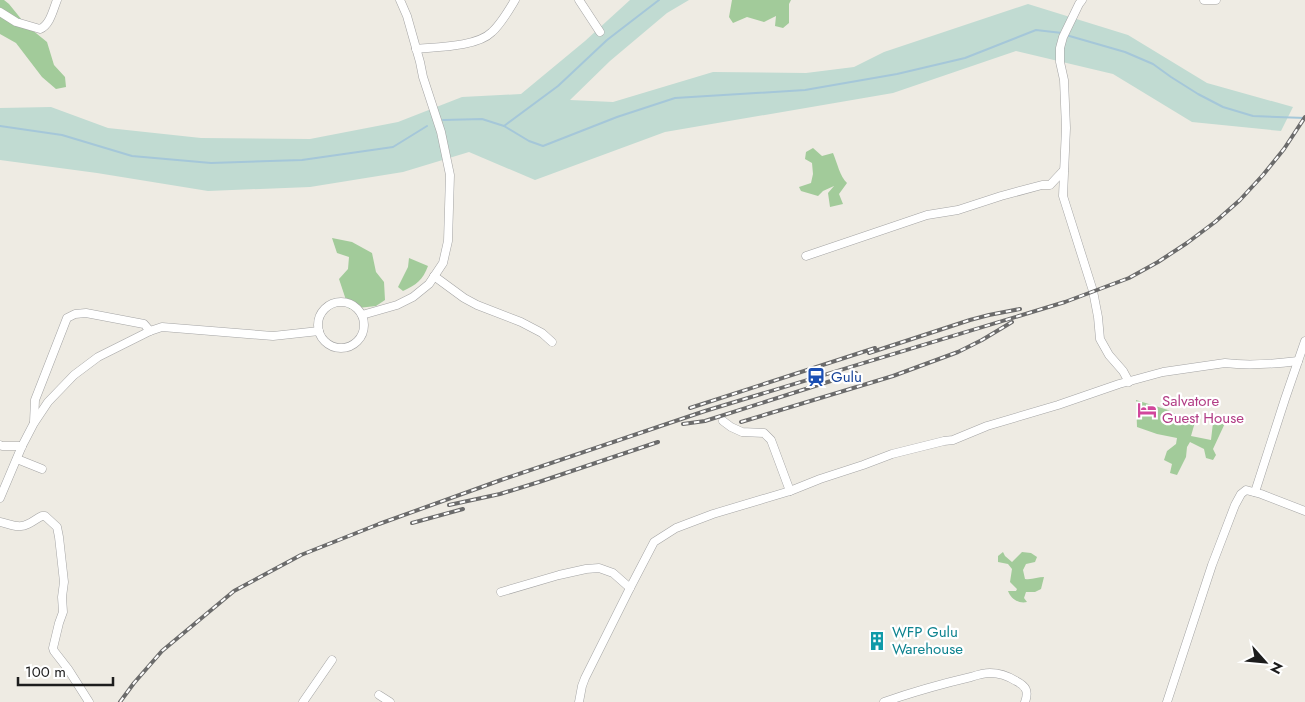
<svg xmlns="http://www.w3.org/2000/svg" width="1305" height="702" viewBox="0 0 1305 702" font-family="Jost,sans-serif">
<rect width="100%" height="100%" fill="#eeebe3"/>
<g fill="#a2cb9a">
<path d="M 0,0 L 4,0 L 9,4 L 26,25 L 47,42 L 54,65 L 65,77 L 66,87 L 56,89 L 42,77 L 16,43 L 0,34 Z"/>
<path d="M 732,0 L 791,0 L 789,4 L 789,23 L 783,28 L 775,26 L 776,16 L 764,22 L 747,17 L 733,23 L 729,17 Z"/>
<path d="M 813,148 L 822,156 L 833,153 C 837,162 840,177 847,183 L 839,194 L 843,204 L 830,207 L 828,193 L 834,186 L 823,191 L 818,196 L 801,191 L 799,187 L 811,183 L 813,174 L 812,163 L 805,159 L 806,152 Z"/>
<path d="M 332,238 L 352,242 L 372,253 L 376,272 L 384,282 L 385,300 L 376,306 L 349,309 L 339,279 L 348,269 L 349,257 L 337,253 Z"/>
<path d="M 409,258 L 428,266 C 423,280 416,285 403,291 L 398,287 L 408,267 Z"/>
<path d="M 1136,400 L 1168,410 L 1186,420 L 1195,422 L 1191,436 L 1211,440 L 1214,414 L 1226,421 L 1213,449 L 1216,455 L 1213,460 L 1206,458 L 1204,449 L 1190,442 L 1187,447 L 1186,457 L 1177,475 L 1170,473 L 1172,464 L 1164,460 L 1167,451 L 1176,444 L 1177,438 L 1157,434 L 1137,427 Z"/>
<path d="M 1003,552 L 1005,556 L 1012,562 L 1022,552 L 1031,553 L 1037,557 L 1035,562 L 1026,564 L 1023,570 L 1025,579 C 1032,580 1038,577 1044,577 L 1041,589 L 1035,592 L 1026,592 L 1024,598 L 1027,602 C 1019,604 1011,599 1008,591 L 1016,591 L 1017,589 L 1010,582 L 1012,569 L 1008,564 L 998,562 L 998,556 Z"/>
</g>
<path fill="#c1dbd2" d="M 630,0 L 689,0 L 667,13 L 610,61 L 570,100 L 613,102 L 713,72 L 806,73 L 854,67 L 884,52 L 1028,4 L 1128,35 L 1207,83 L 1293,107 L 1281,131 L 1192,122 L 1113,74 L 1016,51 L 893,93 L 665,132 L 535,180 L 469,152 L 403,172 L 310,187 L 208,191 L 97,173 L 0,160 L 0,108 L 51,107 L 108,128 L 201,138 L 310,139 L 398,122 L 462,97 L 521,94 L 585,41 Z"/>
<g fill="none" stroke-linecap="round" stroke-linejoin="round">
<g stroke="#a5c7d9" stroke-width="2">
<path d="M 1066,35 L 1125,52 L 1153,64 L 1171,77 L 1198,94 L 1223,107 L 1253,116 L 1305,118"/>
<path d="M 443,120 L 482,119 L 504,126 L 529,141 L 543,146 L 617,117 L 675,98 L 805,90 L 897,74 L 965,58 L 1036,30 L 1062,33"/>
<path d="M 0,126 L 62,135 L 132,156 L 211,163 L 302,160 L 393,147 L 427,126"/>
<path d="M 504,126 L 558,86 L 607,40 L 659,0"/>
</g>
<g stroke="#a4a4a4" stroke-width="9">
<g id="minor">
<path d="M 579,0 L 600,32"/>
<path d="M 1082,0 L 1079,4 L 1063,37 L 1060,48 L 1060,62 L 1064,80 L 1066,128 L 1063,196 L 1093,291 L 1098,317 L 1100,339 L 1109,355 L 1123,371 L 1129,382"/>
<path d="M 1204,0 L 1216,0"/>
<path d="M 0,12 L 16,22 L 40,29 C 50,25 53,10 57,0"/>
<path d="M 416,49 C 436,47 477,47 492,32 C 501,24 509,10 515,0"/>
<path d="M 806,256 L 927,215 L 958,210 L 1001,196 L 1042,185 L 1050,185 L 1064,170"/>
<path d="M 434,276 L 464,298 L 477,305 L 521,322 L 542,333 L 552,342"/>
<circle cx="341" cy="325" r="23"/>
<path d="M 362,315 L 397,305 L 413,297 L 429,284 L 443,263 L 448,241 L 450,175 L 441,132 L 423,77 L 420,62 L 407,16 L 400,0"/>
<path d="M 723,421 L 731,427 L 742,432 L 764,433 L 771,440 L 790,491"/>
<path d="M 34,422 L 35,400 L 67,318 L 75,314 L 86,313 L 144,324 L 150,331"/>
<path d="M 0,445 L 2,446 L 22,446"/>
<path d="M 17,459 L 42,469"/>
<path d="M 1255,492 L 1285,399 L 1305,341"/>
<path d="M 0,498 L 22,446 L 34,423 L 48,402 L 74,375 L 98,357 L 150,331 L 162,327 L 273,336 L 319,331"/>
<path d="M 0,522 C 10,524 19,529 28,524 C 33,522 37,518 42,516 L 45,516 L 57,527 L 59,537 L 64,582 L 62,597 L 63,612 L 59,623 L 53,648 L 54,651 L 68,669 L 89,702"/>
<path d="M 501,592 L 559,575 L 586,569 L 599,568 L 613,573 L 630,588"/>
<path d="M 379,695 L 390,702"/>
<path d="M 303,702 L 332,660"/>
<path d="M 579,702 L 582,686 L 585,678 L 630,588 L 654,542 L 676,528 L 713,514 L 790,491 L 820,479 L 863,465 L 892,454 L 944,441 L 953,440 L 987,426 L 1058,405 L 1119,384 L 1163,372 L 1225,363 C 1249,366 1274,364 1298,361"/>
<path d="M 884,702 C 913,692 941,684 971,677 C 977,675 983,673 990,673 C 999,673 1008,676 1016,681 C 1026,686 1029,691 1025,702"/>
<path d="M 1167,702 L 1212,565 L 1235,505 L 1241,494 L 1246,490 L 1261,494 L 1305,511"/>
</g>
</g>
<use href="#minor" stroke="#fff" stroke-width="8"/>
<g stroke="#6b6b6b" stroke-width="4">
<g id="rail">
<path d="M 869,353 L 970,320 L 989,315 L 1020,309"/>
<path d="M 690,408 L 875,348"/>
<path d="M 741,422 L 893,376 L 958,352 L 982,340 L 1012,322"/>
<path d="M 683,424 L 705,421 L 856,373"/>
<path d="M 449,505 L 500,494 L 539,482 L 658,442"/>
<path d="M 412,523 L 463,509"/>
<path d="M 120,702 L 134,683 L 162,651 L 234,591 L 301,555 L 379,524 L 501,480 L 705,411 L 1065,302 L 1129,278 L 1158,262 L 1187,243 L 1215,222 L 1240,200 L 1263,175 L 1284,149 L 1305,117"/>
</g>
</g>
<use href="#rail" stroke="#fff" stroke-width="2" stroke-dasharray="5.5" stroke-linecap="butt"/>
</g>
<defs>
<g id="station-bare" transform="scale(1.5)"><path d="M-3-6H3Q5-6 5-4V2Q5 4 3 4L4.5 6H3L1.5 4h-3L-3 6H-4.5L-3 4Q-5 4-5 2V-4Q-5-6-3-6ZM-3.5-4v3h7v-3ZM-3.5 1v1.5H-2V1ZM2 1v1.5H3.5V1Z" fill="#1a4fb4" stroke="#fff" stroke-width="2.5" paint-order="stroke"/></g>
<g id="hotel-bare" transform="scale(1.5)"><path d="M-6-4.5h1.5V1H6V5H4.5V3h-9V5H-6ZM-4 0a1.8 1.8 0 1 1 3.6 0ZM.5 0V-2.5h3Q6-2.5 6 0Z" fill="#d1479c" stroke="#fff" stroke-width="2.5" paint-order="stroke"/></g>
<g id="building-bare" transform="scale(1.5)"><path d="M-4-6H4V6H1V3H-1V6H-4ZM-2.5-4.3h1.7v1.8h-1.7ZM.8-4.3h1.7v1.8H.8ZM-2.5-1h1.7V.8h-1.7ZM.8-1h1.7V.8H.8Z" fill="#0f9aa8" stroke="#fff" stroke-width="2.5" paint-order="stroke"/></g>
</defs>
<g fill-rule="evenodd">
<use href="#station-bare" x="816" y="377"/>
<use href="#hotel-bare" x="1147" y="410"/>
<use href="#building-bare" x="877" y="641"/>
</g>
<g text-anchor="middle" stroke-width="4.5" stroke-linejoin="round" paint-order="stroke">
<g font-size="15" fill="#164399" stroke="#fff" text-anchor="start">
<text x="831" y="382">Gulu</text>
</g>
<g font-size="15" fill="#b23c85" stroke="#fff" text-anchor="start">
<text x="1162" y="406">Salvatore<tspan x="1162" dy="17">Guest House</tspan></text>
</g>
<g font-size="15" fill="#0d838f" stroke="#fff" text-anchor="start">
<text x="892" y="637">WFP Gulu<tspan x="892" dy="17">Warehouse</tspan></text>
</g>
</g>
<g transform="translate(1265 662) rotate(117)" stroke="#ffffff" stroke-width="4" paint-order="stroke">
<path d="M0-4L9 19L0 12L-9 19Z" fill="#1d1d1d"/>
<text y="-8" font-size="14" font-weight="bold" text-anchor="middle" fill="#1d1d1d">N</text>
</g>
<path d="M18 677v8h95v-8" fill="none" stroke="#1d1d1d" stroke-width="2.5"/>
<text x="25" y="677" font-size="15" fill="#1d1d1d" stroke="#ffffff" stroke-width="4" paint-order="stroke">100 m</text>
</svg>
